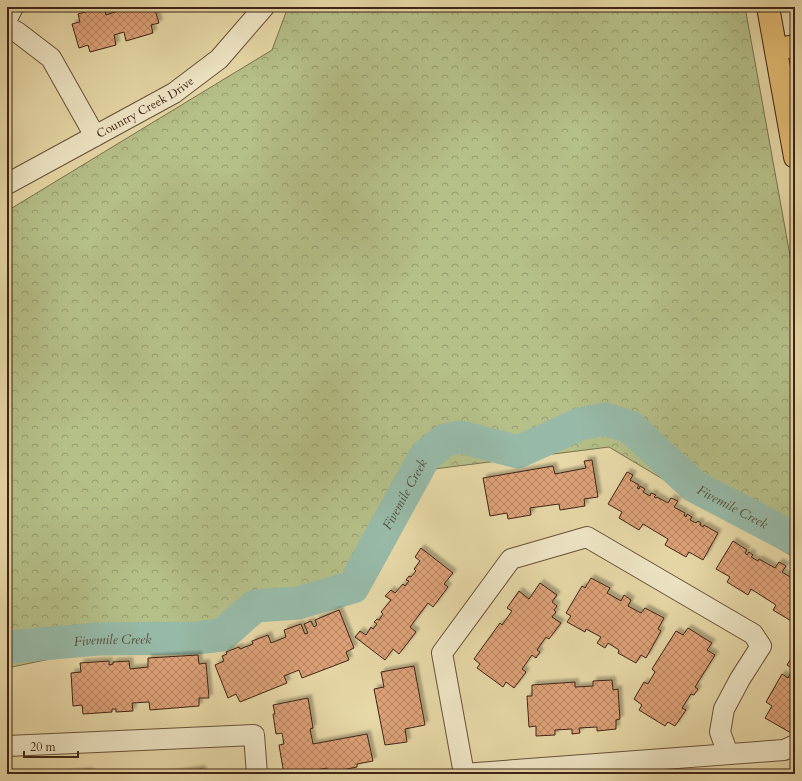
<svg xmlns="http://www.w3.org/2000/svg" width="802" height="781" viewBox="0 0 802 781" font-family="Cardo,serif">
<defs>
<pattern id="forest-crowns" width="20" height="18" patternUnits="userSpaceOnUse"><rect width="20" height="18" fill="#b5bf88"/><path d="M2 6a3 3 0 1 1 6 0M12 15a3 3 0 1 1 6 0" fill="none" stroke="#959b6e"/></pattern>
<pattern id="building-cross-hatch" width="8" height="8" patternUnits="userSpaceOnUse"><rect width="8" height="8" fill="#dda178"/><path d="M0 0l8 8M0 8l8-8" fill="none" stroke="#b58361"/></pattern>
<filter id="shadow"><feDropShadow dx="3.5" dy="-3.5" stdDeviation="1" flood-color="#0004"/></filter>
</defs>
<rect width="100%" height="100%" fill="#e7d8a7"/>
<filter id="stains"><feTurbulence type="fractalNoise" baseFrequency=".005" numOctaves="4"/><feColorMatrix values="0 0 0 0 .2 0 0 0 0 .09 0 0 0 0 .02 0 0 0 .5 -.17"/></filter>
<radialGradient id="worn" r=".72"><stop offset=".6" stop-color="#630" stop-opacity="0"/><stop offset="1" stop-color="#630" stop-opacity=".3"/></radialGradient>
<path fill="url(#forest-crowns)" stroke="#7a724e" d="M 288,7 L 745,7 L 795,283 L 795,558 L 609,447 L 434,469 L 357,595 L 7,668 L 7,211 L 272,50 Z"/>
<g fill="none" stroke-linecap="round" stroke-linejoin="round">
<path stroke="#97baa8" stroke-width="33" id="s1" d="M 7,647 L 98,639 L 196,638 L 222,635 L 255,606 L 298,603 L 353,587 L 425,456 L 445,440 L 461,437 L 518,452 L 580,424 L 605,419 L 630,427 L 694,486 L 795,539"/>
</g>
<g fill="url(#building-cross-hatch)" stroke="#3f2414" filter="url(#shadow)">
<path d="M 102,7 L 104,7 L 106,15 L 118,11 L 116,7 L 154,7 L 159,23 L 151,25 L 153,33 L 126,41 L 124,32 L 114,35 L 116,45 L 90,52 L 88,45 L 79,48 L 72,24 L 80,22 L 78,14 Z"/>
<path d="M 592,460 L 598,497 L 584,499 L 585,506 L 560,510 L 559,504 L 530,508 L 531,515 L 508,519 L 507,513 L 490,516 L 483,478 L 553,466 L 555,474 L 586,468 L 584,461 Z"/>
<path d="M 627,472 L 633,475 L 630,480 L 639,485 L 637,488 L 639,489 L 640,486 L 645,489 L 643,492 L 650,496 L 651,493 L 656,495 L 654,497 L 656,498 L 657,497 L 668,503 L 671,498 L 678,501 L 674,507 L 685,513 L 684,515 L 686,517 L 687,514 L 692,517 L 690,520 L 696,523 L 698,521 L 701,523 L 700,525 L 703,527 L 704,525 L 718,533 L 703,560 L 689,552 L 686,557 L 665,545 L 668,539 L 643,524 L 639,530 L 619,518 L 622,512 L 608,504 Z"/>
<path d="M 733,541 L 747,550 L 745,553 L 747,555 L 749,552 L 753,555 L 751,557 L 758,561 L 759,559 L 775,568 L 779,562 L 786,566 L 782,572 L 795,580 L 795,619 L 793,622 L 773,610 L 776,605 L 751,589 L 748,595 L 727,582 L 730,577 L 716,569 Z"/>
<path d="M 421,548 L 453,573 L 444,584 L 448,587 L 433,607 L 428,603 L 410,627 L 416,632 L 399,654 L 393,649 L 385,660 L 355,637 L 360,631 L 366,635 L 371,627 L 373,629 L 377,624 L 374,622 L 377,619 L 379,620 L 383,614 L 381,612 L 391,600 L 385,596 L 391,590 L 395,593 L 403,584 L 405,586 L 409,581 L 406,580 L 409,576 L 411,577 L 416,571 L 414,569 L 420,561 L 415,557 Z"/>
<path d="M 591,578 L 610,588 L 607,593 L 621,601 L 624,595 L 631,600 L 628,606 L 641,613 L 645,608 L 664,618 L 658,629 L 661,631 L 646,658 L 641,655 L 636,663 L 618,653 L 619,650 L 608,643 L 605,648 L 597,643 L 601,637 L 586,629 L 585,632 L 567,622 L 571,616 L 566,613 L 582,586 L 585,588 Z"/>
<path d="M 540,583 L 557,595 L 552,602 L 557,606 L 554,610 L 556,612 L 552,617 L 561,623 L 549,639 L 546,637 L 537,650 L 540,652 L 536,658 L 532,655 L 522,669 L 526,672 L 514,688 L 506,682 L 503,687 L 477,668 L 480,664 L 474,659 L 500,623 L 502,625 L 512,611 L 507,608 L 519,591 L 529,599 Z"/>
<path d="M 339,610 L 354,648 L 346,652 L 349,660 L 302,678 L 299,670 L 284,676 L 287,683 L 240,702 L 236,694 L 228,698 L 215,665 L 224,661 L 222,656 L 227,654 L 226,652 L 239,647 L 240,649 L 253,644 L 252,641 L 268,635 L 271,643 L 286,637 L 284,630 L 301,624 L 305,634 L 308,633 L 304,624 L 311,621 L 314,627 L 317,625 L 315,620 Z"/>
<path d="M 688,628 L 712,643 L 707,650 L 715,655 L 695,687 L 698,689 L 694,695 L 691,694 L 682,708 L 686,710 L 675,726 L 668,722 L 665,726 L 639,710 L 642,705 L 634,699 L 644,682 L 648,684 L 655,672 L 652,669 L 676,631 L 683,635 Z"/>
<path d="M 795,652 L 795,726 L 791,733 L 765,718 L 772,706 L 766,702 L 782,674 L 788,678 L 793,669 L 787,665 Z"/>
<path d="M 198,655 L 199,664 L 206,663 L 209,698 L 199,698 L 199,706 L 150,710 L 149,702 L 132,703 L 133,711 L 116,712 L 116,709 L 112,709 L 112,712 L 83,714 L 82,705 L 73,706 L 71,673 L 81,672 L 80,663 L 109,661 L 109,665 L 113,664 L 113,662 L 129,661 L 130,669 L 148,667 L 148,658 Z"/>
<path d="M 414,666 L 425,725 L 405,729 L 407,742 L 385,745 L 374,689 L 384,687 L 381,672 Z"/>
<path d="M 612,680 L 613,690 L 618,689 L 620,719 L 616,720 L 616,729 L 597,731 L 597,727 L 579,728 L 580,733 L 572,734 L 572,729 L 555,730 L 555,735 L 536,736 L 536,726 L 529,727 L 527,696 L 532,696 L 532,685 L 575,682 L 575,687 L 593,686 L 593,681 Z"/>
<path d="M 308,698 L 313,728 L 310,729 L 313,744 L 367,734 L 373,761 L 357,764 L 357,767 L 328,773 L 327,768 L 294,774 L 284,774 L 279,745 L 284,744 L 282,733 L 276,734 L 273,714 L 275,714 L 273,705 Z"/>
<path d="M 202,769 L 203,774 L 167,774 Z"/>
<path d="M 89,771 L 89,774 L 65,774 Z"/>
</g>
<g fill="none" stroke-linecap="round" stroke-linejoin="round">
<g stroke="#695139" stroke-width="22">
<g id="minor">
<path d="M 7,19 L 13,7"/>
<path d="M 7,27 L 17,32 L 51,58 L 95,136"/>
<path id="s2" d="M 7,184 L 174,93 L 219,59 L 264,7"/>
<path d="M 7,746 L 254,735 L 257,774"/>
<path d="M 463,774 L 784,750 L 795,745"/>
<path d="M 464,774 L 442,653 L 511,559 L 587,537 L 753,634 L 761,646 L 740,679 L 724,709 L 720,732 L 728,754"/>
</g>
</g>
<g stroke="#3f2414" stroke-width="24">
<g id="major">
<path d="M 768,7 L 795,157"/>
<path d="M 776,49 L 795,46"/>
</g>
</g>
<use href="#minor" stroke="#efe6c6" stroke-width="20"/>
<use href="#major" stroke="#e4bc74" stroke-width="22"/>
</g>
<g text-anchor="middle" stroke-width="4" stroke-linejoin="round" paint-order="stroke">
<g font-size="12" fill="#3f2414" stroke="#efe6c6">
<text dy="4" stroke="none"><textPath href="#s2" startOffset="158">Country Creek Drive</textPath></text>
</g>
<g font-size="13" font-style="italic" fill="#554a39" stroke="#efe6c6">
<text dy="5" stroke="none"><textPath href="#s1" startOffset="466">Fivemile Creek</textPath></text>
<text dy="5" stroke="none"><textPath href="#s1" startOffset="861">Fivemile Creek</textPath></text>
<text dy="5" stroke="none"><textPath href="#s1" startOffset="106">Fivemile Creek</textPath></text>
</g>
</g>
<rect width="802" height="781" fill="none" stroke="#e7d8a7" stroke-width="24"/>
<rect x="8" y="8" width="786" height="765" fill="none" stroke="#3f2414" stroke-width="2"/>
<rect x="12" y="12" width="778" height="757" fill="none" stroke="#3f2414"/>
<path d="M24 751v6h54v-6" fill="none" stroke="#3f2414" stroke-width="2"/>
<text x="30" y="751" font-size="12" fill="#3f2414" stroke="#efe6c6" stroke-width="3" paint-order="stroke">20 m</text>
<rect width="100%" height="100%" filter="url(#stains)"/>
<rect width="100%" height="100%" fill="url(#worn)"/>
</svg>
